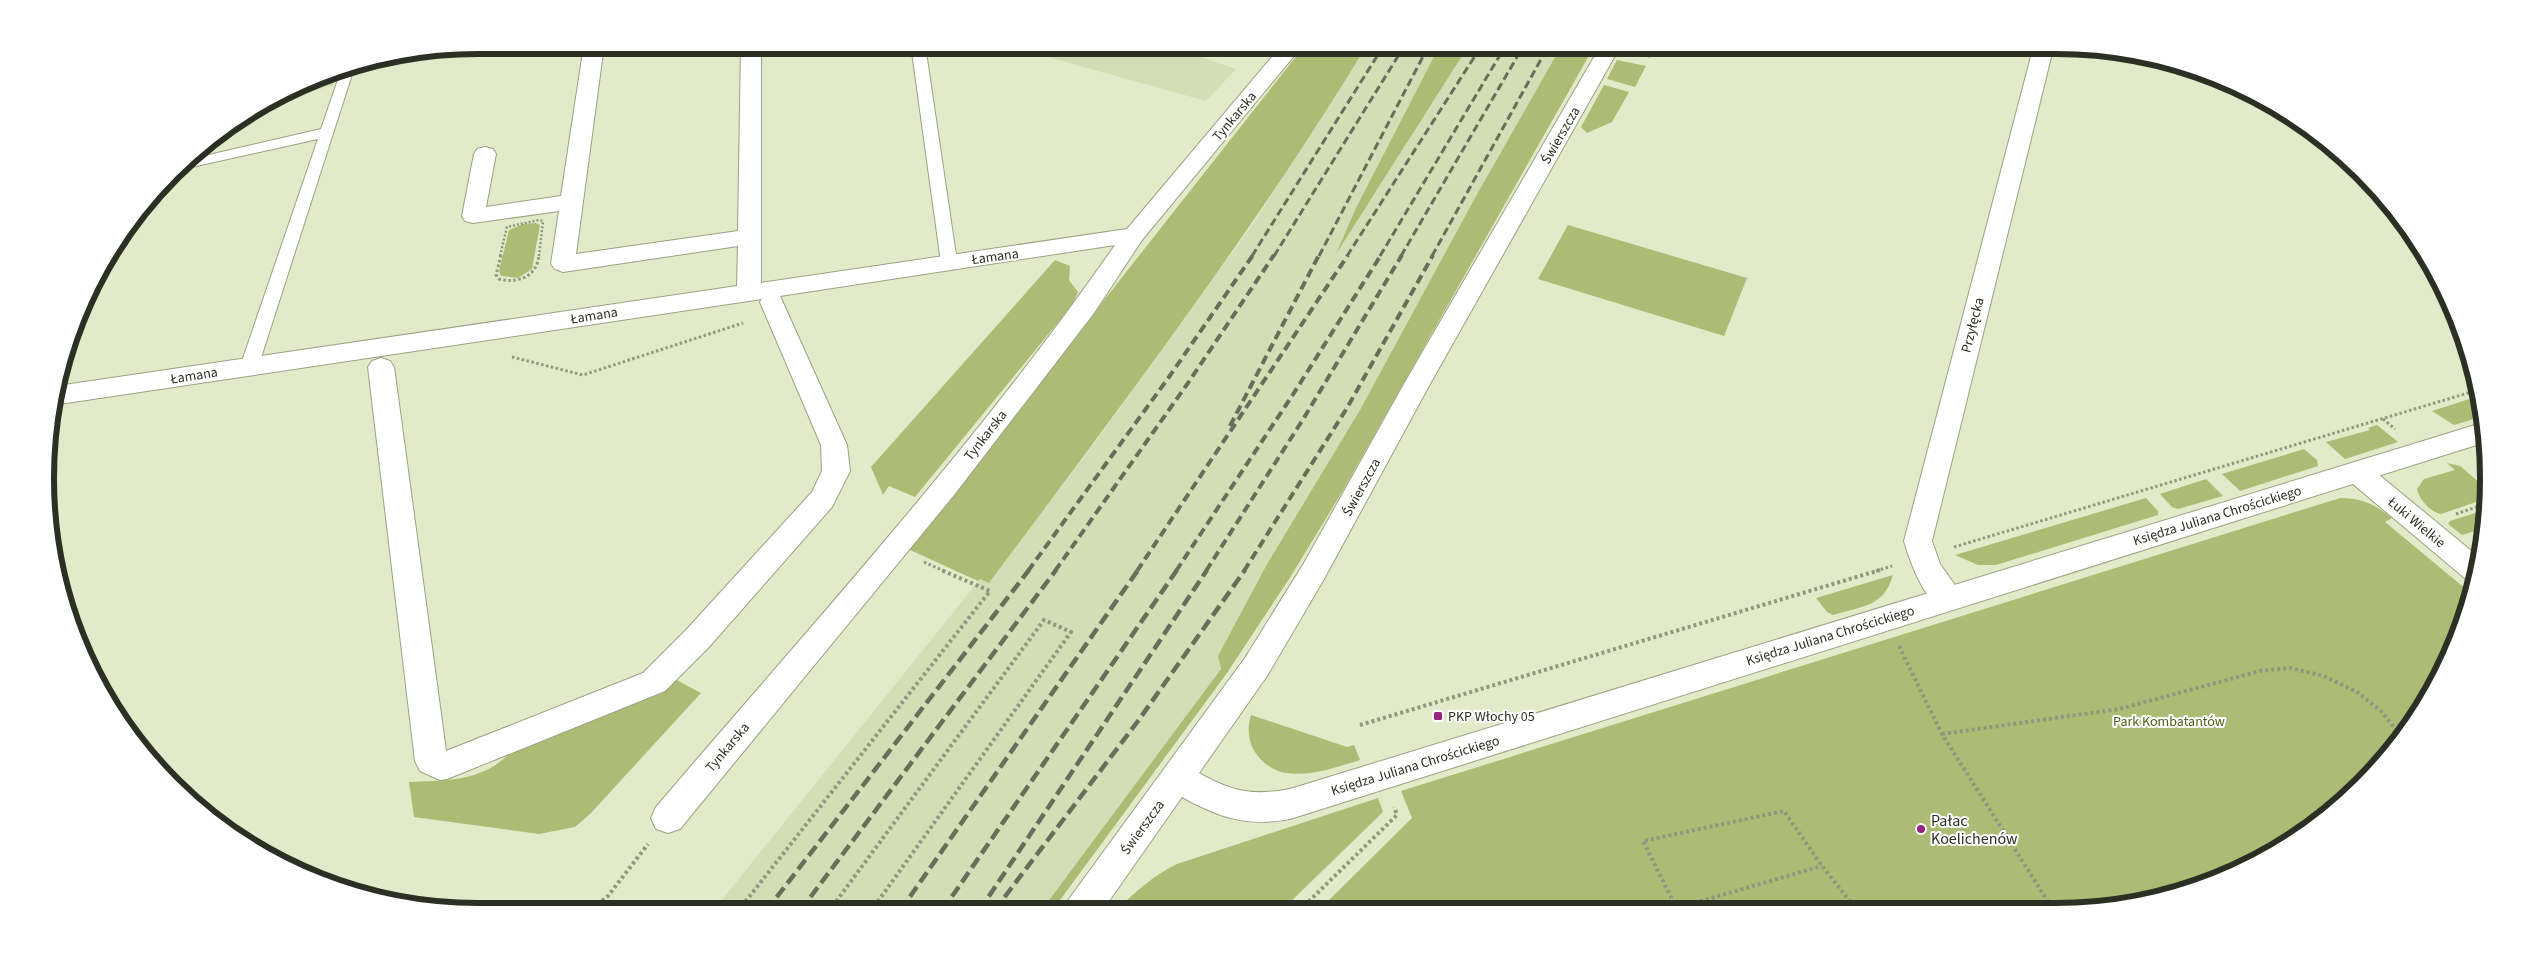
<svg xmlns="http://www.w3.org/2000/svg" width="2534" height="957" viewBox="0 0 2534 957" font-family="'Source Sans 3',sans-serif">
<rect width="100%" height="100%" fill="#e2eac9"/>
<g fill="#d4deb6">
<path d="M 1008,45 L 1168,45 L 1236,69 L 1206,101 L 1033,53 L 1011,55 Z"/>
<path d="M 1367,45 L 1571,45 L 1221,669 L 1041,911 L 713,911 L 980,579 L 989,582 L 1096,441 L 1252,225 Z"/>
<path d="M 338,68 L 333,86 L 266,101 Z"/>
</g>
<g fill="#acbc74">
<path d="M 1305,45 L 1367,45 C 1253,233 1120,407 989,583 L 980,579 L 978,581 L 908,549 Z"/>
<path d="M 1440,45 L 1469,45 L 1336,254 L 1356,208 Z"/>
<path d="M 1562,45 L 1595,45 L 1342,492 L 1291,576 L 1227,673 L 1052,911 L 1041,911 L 1221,669 L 1218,656 L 1266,566 L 1360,410 L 1475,198 Z"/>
<path d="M 1625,45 L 1657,46 L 1650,58 L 1623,48 Z"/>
<path d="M 1617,60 L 1646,66 L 1635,87 L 1607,79 Z"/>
<path d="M 1604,85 L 1629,92 L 1612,122 L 1587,133 L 1581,127 Z"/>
<path d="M 536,223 L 540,225 L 532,269 L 518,278 L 501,276 L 499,271 L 509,230 L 523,224 Z"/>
<path d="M 1568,225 L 1747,278 L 1724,336 L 1538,279 Z"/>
<path d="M 1055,260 L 1070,266 L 1069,280 L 1078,292 L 1073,304 L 915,497 L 889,486 L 883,495 L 871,467 Z"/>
<path d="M 2479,396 L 2484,416 L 2454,425 L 2432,411 Z"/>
<path d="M 2377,425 L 2398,442 L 2345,459 L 2326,442 L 2370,430 L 2368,428 Z"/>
<path d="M 2304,449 L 2317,460 L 2318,466 L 2240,491 L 2222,474 Z"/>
<path d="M 2447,463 L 2460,466 L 2487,489 L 2488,498 L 2441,514 C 2430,512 2419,499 2417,489 L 2424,479 L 2455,470 Z"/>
<path d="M 2206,479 L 2223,496 L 2178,509 L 2172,507 L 2160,494 Z"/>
<path d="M 2146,498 L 2158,511 L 2158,515 L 1996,565 L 1978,565 L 1955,555 Z"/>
<path d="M 2340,498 C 2362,498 2376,505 2392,518 L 2385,522 L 2473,595 L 2431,695 L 2342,804 L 2247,867 L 2112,908 L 1319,910 L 1412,818 L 1401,791 Z"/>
<path d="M 2488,509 L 2485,528 L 2462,535 L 2448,524 L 2450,521 Z"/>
<path d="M 1893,575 C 1884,607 1862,606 1833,615 L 1827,612 L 1816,598 Z"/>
<path d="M 671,677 L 701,693 L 591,813 L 575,827 L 539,834 L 414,817 L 409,782 C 449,780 483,782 512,751 Z"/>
<path d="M 1251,715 L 1347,747 L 1354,745 L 1360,760 C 1327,770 1279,789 1255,752 C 1248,741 1247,728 1251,715 Z"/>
<path d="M 1378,798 L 1383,812 L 1282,910 L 1115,911 C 1135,893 1153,875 1177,864 Z"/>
</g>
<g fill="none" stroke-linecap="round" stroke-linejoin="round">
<g stroke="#9ba284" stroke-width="2">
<g id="lane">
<path d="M 911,45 L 925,45 L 957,262 L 955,266 L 943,266 L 941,262 Z"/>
<path d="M 355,65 L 258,367 L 255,371 L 249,373 L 243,371 L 240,367 L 318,139 L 178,170 L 187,160 L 321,129 L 342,68 Z"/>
</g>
</g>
<g stroke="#9ba284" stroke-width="2">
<g id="street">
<path d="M 584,45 L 604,45 L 576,254 L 738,231 L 741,45 L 761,45 L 761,283 L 1127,229 L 1282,45 L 1303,45 L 1142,240 L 1094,313 L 954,495 L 680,829 L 668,833 L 656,829 L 651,818 L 656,807 C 812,624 978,443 1115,245 L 780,296 L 847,445 L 850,471 L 832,507 L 709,647 L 665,691 L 447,779 L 440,780 L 420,771 L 415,761 L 368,367 L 372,361 L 381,358 L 390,361 L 394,367 L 446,751 L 643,673 L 687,629 L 812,492 L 822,471 L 821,445 L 760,302 L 762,299 L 53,405 L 57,386 L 737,286 L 738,246 L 563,272 L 555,269 L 551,264 L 559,211 L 473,223 L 465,221 L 462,216 L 474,154 L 477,149 L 485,147 L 493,149 L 496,154 L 486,207 L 561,196 Z"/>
<path d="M 2034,45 L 2054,45 L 1932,541 L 1940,564 L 1964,598 L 1959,606 C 1956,608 1951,610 1948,610 C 1926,608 1909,559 1904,541 Z"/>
<path d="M 2357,462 L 2367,465 L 2480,558 L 2475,583 L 2467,580 L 2347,479 L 2343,472 L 2347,465 Z"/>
</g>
</g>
<g stroke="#9ba284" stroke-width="2">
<path id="secondary" d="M 1601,45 L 1621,45 L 1430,384 L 1324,579 L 1267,676 L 1199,773 C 1233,792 1252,796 1290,789 L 2485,422 L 2486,442 L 1290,819 C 1247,827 1220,818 1182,797 L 1102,911 L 1064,911 L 1069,899 L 1245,658 L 1304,563 L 1404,384 Z"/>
</g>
<path stroke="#91977f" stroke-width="2.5" stroke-dasharray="2 2" stroke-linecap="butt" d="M 500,256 L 507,227 L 539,220 L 543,221 L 539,256"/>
<g stroke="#91977f" stroke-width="3" stroke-dasharray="2.5 2.5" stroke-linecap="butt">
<path d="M 501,255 L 496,275 L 499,279 C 519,284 537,276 539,255"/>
<path d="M 512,357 L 583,375 L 743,323"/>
<path d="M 2383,419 L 2395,429"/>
<path d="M 2456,514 L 2488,503"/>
<path d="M 1954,547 L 2478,390"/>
<path d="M 924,562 L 944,571"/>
<path d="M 1876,571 L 1892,566"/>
</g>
<g stroke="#91977f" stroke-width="4" stroke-dasharray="3 3" stroke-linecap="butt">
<path d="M 1899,646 L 1942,734 L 2052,908"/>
<path d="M 1360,725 L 1880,570"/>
<path d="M 1942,734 L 2119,709 L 2260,671 L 2290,668 L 2324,676 L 2357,692 L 2382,712 L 2399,734"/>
<path d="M 1677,908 L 1822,866"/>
<path d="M 1677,909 L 1643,841 L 1784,811 L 1822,866 L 1856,909"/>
<path d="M 1300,910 L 1397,815 L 1394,807"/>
<path d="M 738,911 L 990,591 L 941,570"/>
<path d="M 829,911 L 1044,620 L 1071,632 L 871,911"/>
<path d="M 588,912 L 608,896 L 648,844"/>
</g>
<use href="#lane" fill="#fff" fill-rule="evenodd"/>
<use href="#street" fill="#fff" fill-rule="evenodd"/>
<use href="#secondary" fill="#fff" fill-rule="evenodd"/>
<g stroke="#696e5b" stroke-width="3" stroke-dasharray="8 4" stroke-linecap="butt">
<path d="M 1252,256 L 1384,45"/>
<path d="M 1274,256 L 1405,45"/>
<path d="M 1319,256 L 1429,45"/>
<path d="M 1347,256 L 1482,45"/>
<path d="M 1380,256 L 1506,45"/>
<path d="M 1401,256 L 1524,45"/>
<path d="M 1432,256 L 1549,45"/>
</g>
<g stroke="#696e5b" stroke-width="4" stroke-dasharray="9 5" stroke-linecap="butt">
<path d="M 1230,426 L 1319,255"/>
<path d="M 1028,571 L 1169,377 L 1253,255"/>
<path d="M 1055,571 L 1188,383 L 1274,255"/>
<path d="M 1137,571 L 1348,255"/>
<path d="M 1176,571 L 1292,396 L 1381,255"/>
<path d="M 1206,571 L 1302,421 L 1402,255"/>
<path d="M 1244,571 L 1347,408 L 1433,255"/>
</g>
<g stroke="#696e5b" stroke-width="4.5" stroke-dasharray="12 5.5" stroke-linecap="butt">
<path d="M 766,911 L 1029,570"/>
<path d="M 800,911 L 1056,570"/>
<path d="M 900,911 L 1138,570"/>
<path d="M 942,911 L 1177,570"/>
<path d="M 979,911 L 1207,570"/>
<path d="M 994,911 L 1138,721 L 1245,570"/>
</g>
</g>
<g fill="#972481" stroke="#fff" stroke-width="2">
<rect x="1433" y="711" width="10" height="10" rx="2.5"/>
<circle cx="1921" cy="829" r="5"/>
</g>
<g text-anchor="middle" stroke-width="4" stroke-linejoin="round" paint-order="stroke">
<g font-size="14" fill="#2c2f23" stroke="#fff">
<text transform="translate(1234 116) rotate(-50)" y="5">Tynkarska</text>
<text transform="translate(1560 135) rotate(-60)" y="5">Świerszcza</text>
<text transform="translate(995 256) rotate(-8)" y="5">Łamana</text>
<text transform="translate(594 315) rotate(-9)" y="5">Łamana</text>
<text transform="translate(1972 325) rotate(-76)" y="5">Przyłęcka</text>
<text transform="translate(194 375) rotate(-9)" y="5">Łamana</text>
<text transform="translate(985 435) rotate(-52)" y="5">Tynkarska</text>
<text transform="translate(1361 487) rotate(-61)" y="5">Świerszcza</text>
<text transform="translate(2217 515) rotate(-17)" y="5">Księdza Juliana Chrościckiego</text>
<text transform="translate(2417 522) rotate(40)" y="5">Łuki Wielkie</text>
<text transform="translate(1830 635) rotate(-17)" y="5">Księdza Juliana Chrościckiego</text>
<text transform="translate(727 747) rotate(-50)" y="5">Tynkarska</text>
<text transform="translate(1415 765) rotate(-17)" y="5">Księdza Juliana Chrościckiego</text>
<text transform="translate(1142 827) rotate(-54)" y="5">Świerszcza</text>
</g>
<g font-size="14" fill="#2c2f23" stroke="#fff" text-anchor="start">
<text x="1448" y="721">PKP Włochy 05</text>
</g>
<g font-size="14" fill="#525f17" stroke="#fff">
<text x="2169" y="726">Park Kombatantów</text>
</g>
<g font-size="16" fill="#2c2f23" stroke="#fff" text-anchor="start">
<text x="1931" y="826">Pałac<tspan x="1931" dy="18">Koelichenów</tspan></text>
</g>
</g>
<path d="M0 0H2534V957H0ZM478 54H2056A424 424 0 0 1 2480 478V479A424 424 0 0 1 2056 903H478A424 424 0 0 1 54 479V478A424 424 0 0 1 478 54Z" fill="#fff" fill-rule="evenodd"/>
<path fill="none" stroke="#2c2f23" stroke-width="6" d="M478 54H2056A424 424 0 0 1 2480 478V479A424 424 0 0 1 2056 903H478A424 424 0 0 1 54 479V478A424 424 0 0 1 478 54Z"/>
</svg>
